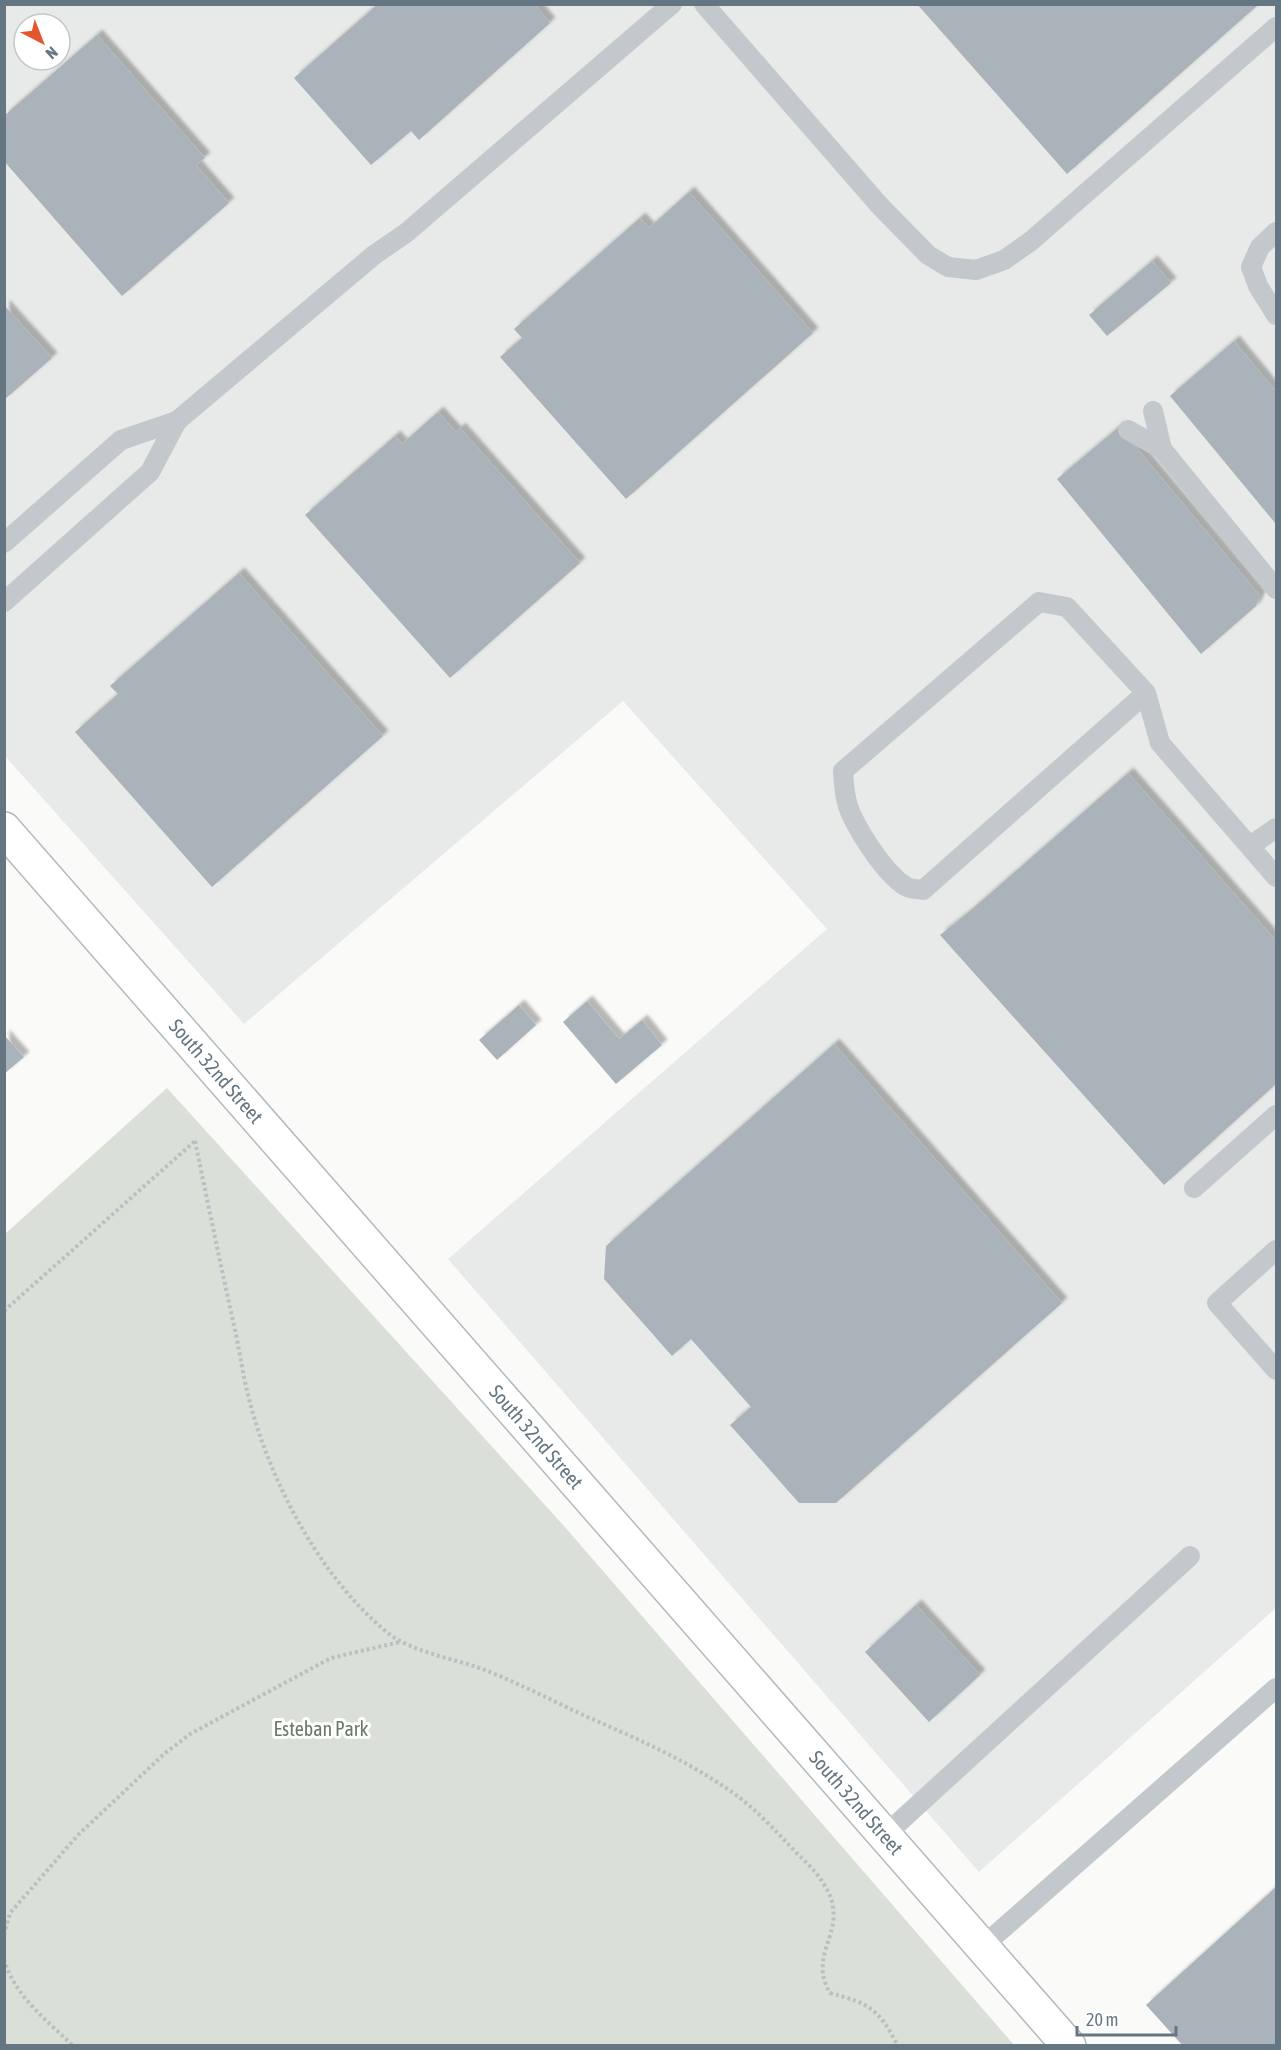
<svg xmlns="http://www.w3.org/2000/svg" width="1281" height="2050" viewBox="0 0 1281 2050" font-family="'Asap Condensed',sans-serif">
<defs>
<filter id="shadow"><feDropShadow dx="5.5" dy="-5.5" stdDeviation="1.5" flood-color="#0004"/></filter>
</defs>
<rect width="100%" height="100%" fill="#fafaf8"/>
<path fill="#e8e9e9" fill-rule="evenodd" d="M 6,4 L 1276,5 L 1276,1608 L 979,1872 L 448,1259 L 827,929 L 623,701 L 244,1024 L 5,756 L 4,8 ZM 24,24 L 60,24 L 60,60 L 24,60 Z"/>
<path fill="#dadfd7" d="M 167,1088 L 564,1526 L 1014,2045 L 5,2045 L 5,1234 Z"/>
<g fill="#aab3b9" filter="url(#shadow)">
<path d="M 378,4 L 534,4 L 550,23 L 419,140 L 411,131 L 371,165 L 294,78 Z"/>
<path d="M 917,4 L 1259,4 L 1067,174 Z"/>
<path d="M 97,35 L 205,158 L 196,165 L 229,203 L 122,296 L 4,161 L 4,116 Z"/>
<path d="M 689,192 L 813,333 L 626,499 L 500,357 L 522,338 L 514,329 L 640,218 L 649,228 Z"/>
<path d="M 1152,261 L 1171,283 L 1107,336 L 1089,315 Z"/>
<path d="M 4,305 L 52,358 L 4,400 Z"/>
<path d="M 1234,341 L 1276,392 L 1276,524 L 1170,396 Z"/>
<path d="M 438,412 L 456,432 L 460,428 L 580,563 L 450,678 L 305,515 L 395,436 L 402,444 Z"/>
<path d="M 1119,427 L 1260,596 L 1256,606 L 1201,654 L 1057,479 Z"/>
<path d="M 239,573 L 383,736 L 212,887 L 75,732 L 118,694 L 110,686 Z"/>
<path d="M 1128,773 L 1276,941 L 1276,1084 L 1164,1185 L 940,935 L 969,912 Z"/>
<path d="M 587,1001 L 619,1039 L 642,1020 L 662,1045 L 616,1084 L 563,1022 Z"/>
<path d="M 519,1005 L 536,1025 L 497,1060 L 479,1040 Z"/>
<path d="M 4,1035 L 24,1057 L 4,1074 Z"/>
<path d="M 834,1044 L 1062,1303 L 836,1503 L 799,1503 L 730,1425 L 751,1407 L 691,1339 L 672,1356 L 604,1279 L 606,1246 Z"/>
<path d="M 916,1605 L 980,1675 L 929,1722 L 865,1652 Z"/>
<path d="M 1276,1887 L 1276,2046 L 1183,2046 L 1146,2005 Z"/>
</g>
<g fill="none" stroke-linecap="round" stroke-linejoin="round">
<g stroke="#b3babf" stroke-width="36">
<g id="secondary">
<path id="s1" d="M 4,829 L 1069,2046"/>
</g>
</g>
<g stroke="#bbbfc2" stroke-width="4" stroke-dasharray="3 3" stroke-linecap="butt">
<path d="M 195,1141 C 208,1204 221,1267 235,1330 C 240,1353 243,1376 249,1399 C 270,1481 318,1573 383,1629 C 410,1653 451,1657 485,1670 C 518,1683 549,1699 581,1714 C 635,1738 688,1760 736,1795 C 755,1809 772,1827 788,1844 C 799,1856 814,1868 823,1883 C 854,1929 805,1951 830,1993 C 870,2004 878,2008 898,2046"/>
<path d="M 4,1311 L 195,1141"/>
<path d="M 4,1935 L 10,1913 L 78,1835 L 164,1754 L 190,1734 L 331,1658 L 400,1642"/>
<path d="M 4,1959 C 14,1996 47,2020 73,2046"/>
</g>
<g stroke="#c3c8cc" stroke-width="20">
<path d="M 704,4 L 880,206 L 928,255 L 948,267 L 976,270 L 1004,260 L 1031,241 L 1276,27"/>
<path d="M 1276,232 L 1260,247 L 1251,267 L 1258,286 L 1276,315"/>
<path d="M 1153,411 L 1162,449"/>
<path d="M 177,421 L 374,255 L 406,233 L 672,4"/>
<path d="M 1128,430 L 1162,449 L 1276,589"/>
<path d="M 4,543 L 121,440 L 177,421 L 150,472 L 4,602"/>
<path d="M 1146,693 L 923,890 C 917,889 909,889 905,886 C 885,873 862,837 852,816 C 845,802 844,786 843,771 L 1039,602 L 1067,607 L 1146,693 L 1160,743 L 1276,877"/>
<path d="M 1250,846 L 1276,828"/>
<path d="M 1194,1188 L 1276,1115"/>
<path d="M 1276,1250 L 1217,1303 L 1276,1370"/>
<path d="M 885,1835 L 1190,1556"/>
<path d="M 983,1946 L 1276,1688"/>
</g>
<use href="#secondary" stroke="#fff" stroke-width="33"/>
</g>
<g text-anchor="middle" stroke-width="6" stroke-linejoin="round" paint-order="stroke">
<g font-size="20" fill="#657683" stroke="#fff">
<text dy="7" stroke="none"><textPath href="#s1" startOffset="322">South 32nd Street</textPath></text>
<text dy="7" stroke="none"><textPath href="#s1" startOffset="808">South 32nd Street</textPath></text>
<text dy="7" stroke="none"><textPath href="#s1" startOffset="1294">South 32nd Street</textPath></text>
</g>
<g font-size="20" fill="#687a64" stroke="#fff">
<text x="321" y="1736">Esteban Park</text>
</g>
</g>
<rect width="1281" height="2050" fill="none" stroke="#657683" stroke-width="12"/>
<g transform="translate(42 42) rotate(138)"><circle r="28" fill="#ffffff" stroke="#c1c8cd" stroke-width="1.5"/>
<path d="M0-4.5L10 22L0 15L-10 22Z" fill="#e4572e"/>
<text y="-9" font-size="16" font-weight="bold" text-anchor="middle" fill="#657683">N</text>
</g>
<path d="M1077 2026v9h99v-9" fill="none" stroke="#657683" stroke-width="3"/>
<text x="1086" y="2026" font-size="18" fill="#657683" stroke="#ffffff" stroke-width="4.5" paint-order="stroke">20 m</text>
</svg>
